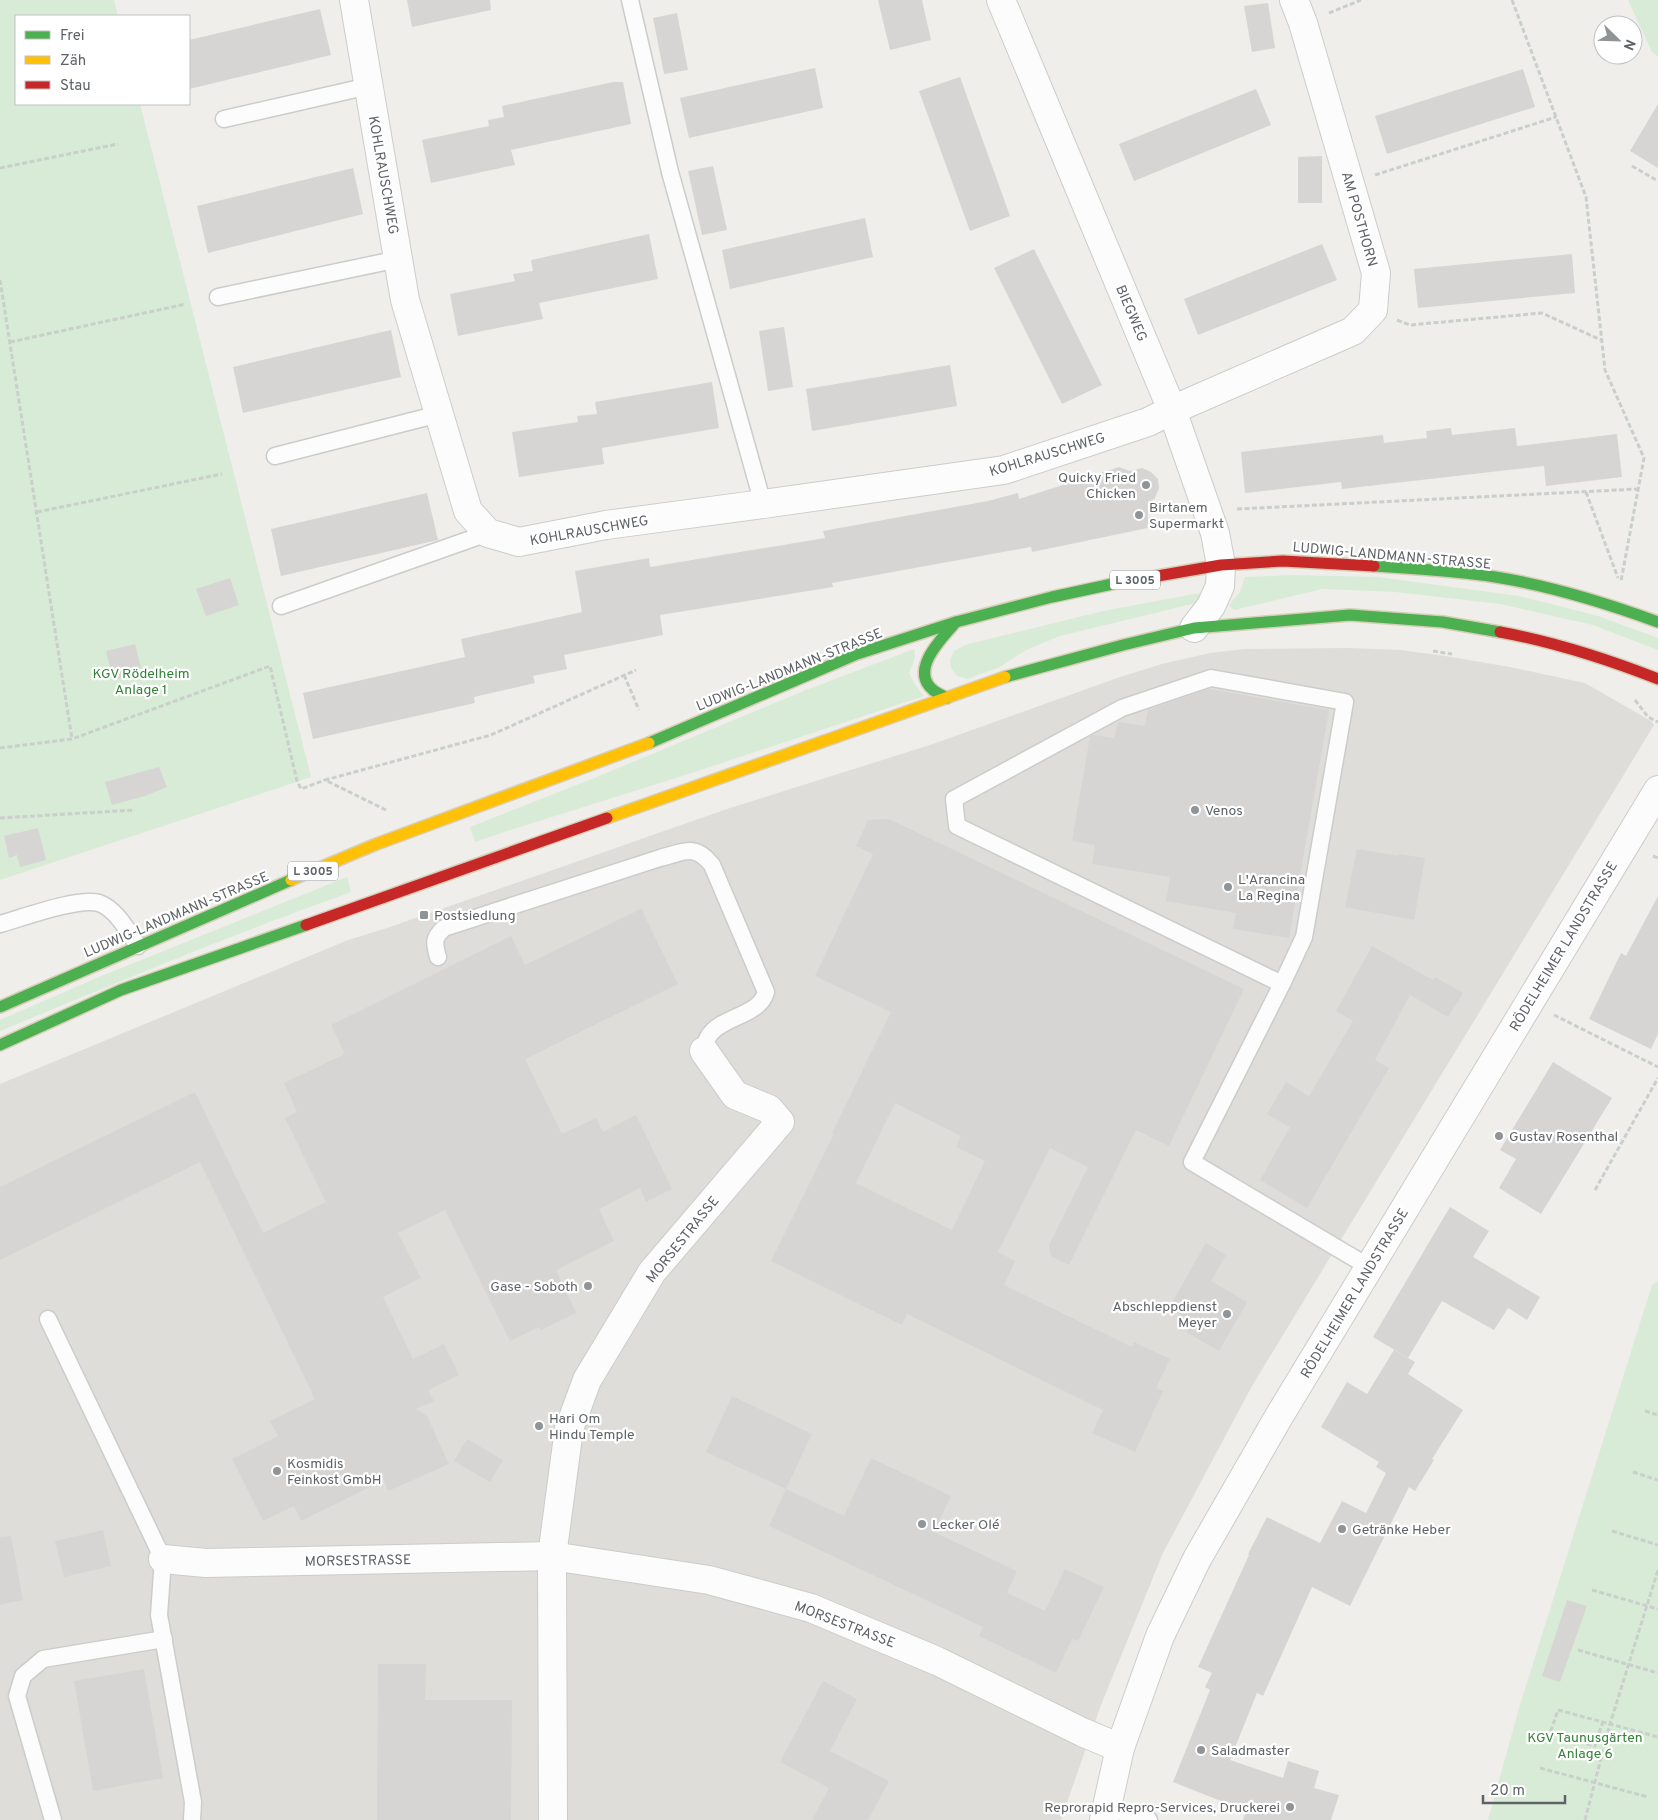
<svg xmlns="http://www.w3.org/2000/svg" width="1658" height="1820" viewBox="0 0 1658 1820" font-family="Overpass,sans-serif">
<rect width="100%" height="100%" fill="#efeeea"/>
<path fill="#dfddda" d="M 1349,648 L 1401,650 L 1445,656 L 1510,667 L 1585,683 L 1651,721 L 1654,725 L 1252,1386 L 1163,1553 L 1101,1705 L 1061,1820 L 0,1820 L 0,1084 L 348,940 L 387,928 L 724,810 L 933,744 L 1120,677 L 1162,664 L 1210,653 L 1244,649 Z"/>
<g fill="#d8ebd6">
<path d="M 0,0 L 114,0 L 118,16 L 16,16 L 16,104 L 140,104 L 311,777 L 0,880 Z"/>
<path d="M 1628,0 L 1658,0 L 1658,56 L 1652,52 Z"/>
<path d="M 1293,575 L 1378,577 L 1519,596 L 1598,616 L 1658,638 L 1658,650 L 1593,625 L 1500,604 L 1396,592 L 1322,589 L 1234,610 L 1229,605 L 1240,592 L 1245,577 Z"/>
<path d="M 1200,593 L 1200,602 L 1060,636 L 1026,650 L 1000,667 L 967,679 L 957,676 L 951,668 L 950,660 L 954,651 L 965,645 L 1103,611 Z"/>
<path d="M 914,649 L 915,658 L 909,673 L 914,683 L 924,696 L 698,771 L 507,831 L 475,842 L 470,827 L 592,779 L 806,690 Z"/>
<path d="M 347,877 L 351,892 C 233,934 116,983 0,1031 L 0,1020 L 99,977 Z"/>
<path d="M 1658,1281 L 1658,1820 L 1488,1820 L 1519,1708 L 1652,1285 Z"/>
</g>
<g fill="#d6d5d3" fill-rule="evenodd">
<path d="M 407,0 L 490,0 L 491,10 L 412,27 Z"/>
<path d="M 878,0 L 922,0 L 931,40 L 890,50 Z"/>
<path d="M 1268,3 L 1275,48 L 1252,52 L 1244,6 Z"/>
<path d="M 320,9 L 331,55 L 189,89 L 189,40 Z"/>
<path d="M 677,13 L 688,70 L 664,74 L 653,18 Z"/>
<path d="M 815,68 L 823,108 L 689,138 L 680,98 Z"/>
<path d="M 1523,69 L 1535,107 L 1387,154 L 1375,116 Z"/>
<path d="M 960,77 L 1010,216 L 970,231 L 919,91 Z"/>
<path d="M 613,82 L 623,82 L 631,124 L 511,150 L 515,165 L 431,183 L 422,140 L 489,126 L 488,120 L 504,117 L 502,106 Z"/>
<path d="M 1256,89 L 1271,125 L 1134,181 L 1119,144 Z"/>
<path d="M 1658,104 L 1658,168 L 1630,151 Z"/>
<path d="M 1322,156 L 1322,203 L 1298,203 L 1298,157 Z"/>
<path d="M 713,166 L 727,230 L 702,235 L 688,171 Z"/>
<path d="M 353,168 L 363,214 L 208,253 L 197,206 Z"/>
<path d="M 865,218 L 873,257 L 730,289 L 722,250 Z"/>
<path d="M 649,234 L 658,279 L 539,303 L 543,319 L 458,336 L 450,294 L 515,281 L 513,274 L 533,271 L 531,260 Z"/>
<path d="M 1322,244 L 1337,280 L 1198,335 L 1184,299 Z"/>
<path d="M 1034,249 L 1102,385 L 1062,404 L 994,268 Z"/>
<path d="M 1572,254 L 1575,293 L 1418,308 L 1414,269 Z"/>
<path d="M 784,327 L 793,387 L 768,391 L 759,331 Z"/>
<path d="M 391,330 L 401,377 L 243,413 L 233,367 Z"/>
<path d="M 950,365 L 957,406 L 812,431 L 806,389 Z"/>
<path d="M 712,382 L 719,428 L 602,448 L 604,464 L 519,477 L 512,432 L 578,422 L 577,416 L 597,414 L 595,402 Z"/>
<path d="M 1451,428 L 1452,435 L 1515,428 L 1517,446 L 1617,434 L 1622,477 L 1546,486 L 1544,466 L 1342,489 L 1341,482 L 1245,493 L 1241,452 L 1383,435 L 1384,443 L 1427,438 L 1426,431 Z"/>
<path d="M 1119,467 L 1130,471 L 1142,468 L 1151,472 L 1158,479 L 1159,488 L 1155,498 L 1148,504 L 1148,528 L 1032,552 L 1031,547 L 832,583 L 833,587 L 660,615 L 663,635 L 564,655 L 567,669 L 533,676 L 535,683 L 474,697 L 475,703 L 313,739 L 303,693 L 465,657 L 461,639 L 582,612 L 575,571 L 649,558 L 650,567 L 825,538 L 823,531 L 988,501 L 1018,493 L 1019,499 Z"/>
<path d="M 427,493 L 438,540 L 281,576 L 271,529 Z"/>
<path d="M 230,578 L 239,605 L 206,616 L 196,589 Z"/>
<path d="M 135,644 L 142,673 L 113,680 L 106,651 Z"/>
<path d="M 1209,689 L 1329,710 L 1296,899 L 1282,896 L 1295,903 L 1289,938 L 1233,929 L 1236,913 L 1166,901 L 1170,877 L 1092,864 L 1095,845 L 1072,841 L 1090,736 L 1094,735 L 1114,738 L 1118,722 L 1145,726 L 1148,710 Z"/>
<path d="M 159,767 L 167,787 L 145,796 L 112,805 L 105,782 Z"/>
<path d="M 889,819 L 1244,989 L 1169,1146 L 1136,1130 L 1069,1265 L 1051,1256 L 1049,1245 L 1088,1167 L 1050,1148 L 998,1252 L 1015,1261 L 1004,1285 L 1132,1347 L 1134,1342 L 1170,1359 L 1156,1388 L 1163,1391 L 1135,1452 L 1092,1433 L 1103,1410 L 907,1314 L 902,1325 L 771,1261 L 834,1134 L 832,1133 L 891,1012 L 815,976 L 873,854 L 856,846 L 868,820 ZM 895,1103 L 961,1136 L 956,1147 L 985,1161 L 952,1230 L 856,1183 Z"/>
<path d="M 38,828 L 46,860 L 20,867 L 17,855 L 9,858 L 4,836 Z"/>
<path d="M 1357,849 L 1399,856 L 1399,854 L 1425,858 L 1414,920 L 1345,907 Z"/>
<path d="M 1658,896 L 1658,1034 L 1651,1049 L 1589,1019 L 1621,953 L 1626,956 Z"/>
<path d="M 641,909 L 678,984 L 525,1059 L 562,1134 L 596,1118 L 603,1132 L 636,1115 L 672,1189 L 646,1202 L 640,1188 L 599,1209 L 614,1241 L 556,1270 L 576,1313 L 541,1330 L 539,1327 L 510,1341 L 445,1210 L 398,1233 L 421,1278 L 383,1297 L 413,1359 L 444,1344 L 459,1375 L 428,1390 L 434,1401 L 416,1409 L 427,1416 L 449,1464 L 388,1491 L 384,1480 L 301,1521 L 294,1506 L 263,1521 L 232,1459 L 278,1436 L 270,1421 L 315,1399 L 200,1162 L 0,1260 L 0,1187 L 195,1092 L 263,1233 L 326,1202 L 285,1118 L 297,1112 L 284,1083 L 345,1054 L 331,1025 L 511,936 L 525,965 Z"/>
<path d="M 1372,946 L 1433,980 L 1435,977 L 1463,993 L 1448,1017 L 1410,995 L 1375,1060 L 1389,1068 L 1307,1208 L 1260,1180 L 1290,1127 L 1267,1114 L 1286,1082 L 1309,1096 L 1353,1021 L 1336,1011 Z"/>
<path d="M 1553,1062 L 1612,1098 L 1541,1214 L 1499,1188 L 1516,1159 L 1500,1150 Z"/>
<path d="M 1450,1207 L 1489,1231 L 1473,1257 L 1540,1297 L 1527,1320 L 1508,1308 L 1494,1330 L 1442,1301 L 1408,1358 L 1373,1337 Z"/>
<path d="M 1206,1243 L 1226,1255 L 1211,1281 L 1247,1302 L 1219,1351 L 1186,1332 L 1192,1322 L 1169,1308 Z"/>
<path d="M 1394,1350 L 1415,1362 L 1408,1374 L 1463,1410 L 1432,1459 L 1434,1460 L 1415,1491 L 1409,1487 L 1350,1606 L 1312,1587 L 1263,1696 L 1257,1693 L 1230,1760 L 1283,1778 L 1288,1761 L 1319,1771 L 1314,1788 L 1339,1795 L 1331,1820 L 1243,1820 L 1246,1811 L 1173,1782 L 1210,1690 L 1205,1687 L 1212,1673 L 1198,1667 L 1249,1555 L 1248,1554 L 1267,1517 L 1320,1543 L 1342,1501 L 1366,1513 L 1386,1473 L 1376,1467 L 1379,1462 L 1321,1427 L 1347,1382 L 1367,1394 Z"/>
<path d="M 732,1396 L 812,1434 L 786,1489 L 706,1452 Z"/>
<path d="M 467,1439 L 503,1460 L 490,1482 L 454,1461 Z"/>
<path d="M 871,1458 L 951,1496 L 934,1532 L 1017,1571 L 1007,1593 L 1045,1611 L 1065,1569 L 1104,1587 L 1078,1641 L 1072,1639 L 1056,1673 L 979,1636 L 983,1627 L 769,1526 L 786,1489 L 844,1516 Z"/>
<path d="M 103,1530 L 111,1566 L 64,1577 L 55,1541 Z"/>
<path d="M 11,1536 L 23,1600 L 0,1605 L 0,1537 Z"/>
<path d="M 1567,1600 L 1587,1606 L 1560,1682 L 1542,1676 Z"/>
<path d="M 378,1664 L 426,1664 L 425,1700 L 512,1700 L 511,1820 L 377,1820 Z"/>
<path d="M 144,1669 L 163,1778 L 93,1791 L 74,1681 Z"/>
<path d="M 823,1681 L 857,1699 L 830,1751 L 889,1781 L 868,1820 L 812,1820 L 829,1788 L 780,1762 Z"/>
</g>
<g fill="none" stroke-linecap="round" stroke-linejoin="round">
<g stroke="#cbcccc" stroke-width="19">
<g id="lane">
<path d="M 630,0 L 670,172 L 763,504"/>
<path d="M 224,119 L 369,86"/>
<path d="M 218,297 L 399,259"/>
<path d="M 275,456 L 439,414"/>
<path d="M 281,606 L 488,533"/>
<path d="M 0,924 C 22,918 78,897 99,903 C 116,909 128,931 138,946"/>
<path d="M 438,957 C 434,943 433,938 444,928 L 660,858 C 684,852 695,843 712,865 L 766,992 C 760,1015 725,1016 711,1033 C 706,1038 705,1044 704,1051"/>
<path d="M 1282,984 L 1304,937 L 1345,702 L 1211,678 L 1122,708 L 954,799 L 957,826 L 1282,984 L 1192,1162 L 1369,1267"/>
<path d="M 48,1319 L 163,1559 L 159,1615 L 193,1802 L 192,1820"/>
<path d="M 1105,1809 L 1143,1816 L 1149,1820"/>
<path d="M 53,1820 L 17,1696 L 23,1676 L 43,1659 L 164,1639"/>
</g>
</g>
<g stroke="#cbcccc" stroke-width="30">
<g id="street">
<path d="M 354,0 L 405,300 L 468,511 L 488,533 L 519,542 L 606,525 L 763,504 L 1004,470 L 1148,422 L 1172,410 L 1353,331 L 1373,310 L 1376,273 L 1303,23 L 1294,0"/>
<path d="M 1001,0 L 1172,410 L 1215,533 L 1221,565 L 1220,586 L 1211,606 L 1194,628"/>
<path d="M 163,1559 L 206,1563 L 552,1556 L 709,1580 L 811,1608 L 937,1661 L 1082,1732 L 1120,1748"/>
<path d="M 553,1820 L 552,1556 L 569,1429 L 587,1380 L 652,1272 L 780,1122 L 769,1109 L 735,1095 L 704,1051"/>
<path d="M 1104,1820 L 1120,1748 L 1160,1636 L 1197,1559 L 1278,1418 L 1658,790"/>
</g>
</g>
<g stroke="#d7ceb8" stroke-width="14">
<g id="fast">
<path d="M 1374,566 C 1407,568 1440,570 1473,574 C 1536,581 1598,600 1658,622"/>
<path d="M 1005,677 L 1123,645 L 1194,628 L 1350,615 L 1443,622 L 1500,632"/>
<path d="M 947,698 C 943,696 937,693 933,690 C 909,670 942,638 956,622"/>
<path d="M 649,743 L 857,654 L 956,622 L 1052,597 L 1117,583"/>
<path d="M 0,1007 L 291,880"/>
<path d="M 0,1045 L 121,990 L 306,925"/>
</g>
</g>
<g stroke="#d7ceb8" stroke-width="14">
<g id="slow">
<path d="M 607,818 L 1005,677"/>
<path d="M 291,880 L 374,845 L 649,743"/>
</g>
</g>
<g stroke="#d7ceb8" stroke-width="14">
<g id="jam">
<path d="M 1117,583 L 1221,565 L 1283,561 L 1374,566"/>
<path d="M 1500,632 C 1554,642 1607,659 1658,679"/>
<path d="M 306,925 L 607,818"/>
</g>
</g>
<g stroke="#cacfcc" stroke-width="3" stroke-dasharray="5 2.5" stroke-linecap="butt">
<path d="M 1512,0 L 1586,197 L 1605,370 L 1644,458 L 1621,581"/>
<path d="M 1329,13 L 1361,0"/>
<path d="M 1632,166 L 1658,181"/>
<path d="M 0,168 L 118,144"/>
<path d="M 1375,175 L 1556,117"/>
<path d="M 0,280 L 72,739"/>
<path d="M 1397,320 L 1410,325 L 1542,313 L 1601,340"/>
<path d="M 10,342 L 186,304"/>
<path d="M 1586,492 L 1618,578"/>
<path d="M 1237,509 L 1638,489"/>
<path d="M 37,512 L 222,474"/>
<path d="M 1433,651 L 1452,654"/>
<path d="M 624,675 L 639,710"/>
<path d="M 1635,700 L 1648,717 L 1658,722"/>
<path d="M 0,748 L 72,739 L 270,666 L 297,781 L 301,789 L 325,780"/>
<path d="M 386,810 L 325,780 L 491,735 L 636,670"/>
<path d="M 0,818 L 135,810"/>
<path d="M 1653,856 L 1658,858"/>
<path d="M 1554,1015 L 1658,1067"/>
<path d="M 1595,1190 L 1658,1078"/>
<path d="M 1645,1411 L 1658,1415"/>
<path d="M 1633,1472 L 1658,1480"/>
<path d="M 1612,1531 L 1658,1545"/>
<path d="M 1592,1590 L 1658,1609"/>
<path d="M 1578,1650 L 1658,1673"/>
<path d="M 1603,1721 L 1595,1746 L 1550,1733 L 1558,1710 L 1658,1737"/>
<path d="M 1540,1768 L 1648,1797"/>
<path d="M 1585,1820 L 1610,1724 L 1658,1570"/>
</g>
<use href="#lane" stroke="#fdfcfc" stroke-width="16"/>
<use href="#street" stroke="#fdfcfc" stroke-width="28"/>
<use href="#fast" stroke="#4caf50" stroke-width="11"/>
<use href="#slow" stroke="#ffc107" stroke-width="11"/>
<use href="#jam" stroke="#c62828" stroke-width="11"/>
</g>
<g fill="#919496" stroke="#fff" stroke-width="2">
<circle cx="1146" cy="485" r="5"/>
<circle cx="1139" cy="515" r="5"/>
<circle cx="1195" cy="810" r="5"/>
<circle cx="1228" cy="887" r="5"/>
<rect x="419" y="910" width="10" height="10" rx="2.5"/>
<circle cx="1499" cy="1136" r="5"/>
<circle cx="588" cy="1286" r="5"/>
<circle cx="1227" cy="1314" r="5"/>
<circle cx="539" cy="1426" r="5"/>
<circle cx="277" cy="1471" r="5"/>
<circle cx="922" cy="1524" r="5"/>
<circle cx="1342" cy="1529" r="5"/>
<circle cx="1201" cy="1750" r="5"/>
<circle cx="1290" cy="1807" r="5"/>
</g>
<g text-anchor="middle" stroke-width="4.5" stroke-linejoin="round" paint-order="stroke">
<g fill="#fff" stroke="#8f9295" stroke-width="1">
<rect x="1110" y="570.5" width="50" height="19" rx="4"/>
<rect x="288" y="861.5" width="50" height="19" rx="4"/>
</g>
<g font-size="12" font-weight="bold" fill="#5f6368">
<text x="1135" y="584">L 3005</text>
<text x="313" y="875">L 3005</text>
</g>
<g font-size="14" fill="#5f6368" stroke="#fff">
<text transform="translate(384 175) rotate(80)" y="5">KOHLRAUSCHWEG</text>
<text transform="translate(1360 219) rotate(74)" y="5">AM POSTHORN</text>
<text transform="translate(1132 313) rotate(67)" y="5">BIEGWEG</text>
<text transform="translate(1047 454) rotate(-17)" y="5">KOHLRAUSCHWEG</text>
<text transform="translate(589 530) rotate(-10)" y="5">KOHLRAUSCHWEG</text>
<text transform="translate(1392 555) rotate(5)" y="5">LUDWIG-LANDMANN-STRASSE</text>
<text transform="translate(789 669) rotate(-22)" y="5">LUDWIG-LANDMANN-STRASSE</text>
<text transform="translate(176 914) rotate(-23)" y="5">LUDWIG-LANDMANN-STRASSE</text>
<text transform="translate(1563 946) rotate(-59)" y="5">RÖDELHEIMER LANDSTRASSE</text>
<text transform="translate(682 1239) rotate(-51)" y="5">MORSESTRASSE</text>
<text transform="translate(1354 1293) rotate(-59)" y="5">RÖDELHEIMER LANDSTRASSE</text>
<text transform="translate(358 1560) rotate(-1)" y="5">MORSESTRASSE</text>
<text transform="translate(845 1624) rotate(21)" y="5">MORSESTRASSE</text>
</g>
<g font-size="14" fill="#5f6368" stroke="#fff" text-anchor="start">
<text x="1136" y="482" text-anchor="end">Quicky Fried<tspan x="1136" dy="16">Chicken</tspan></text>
<text x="1149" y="512">Birtanem<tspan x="1149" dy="16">Supermarkt</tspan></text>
<text x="1205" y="815">Venos</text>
<text x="1238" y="884">L'Arancina<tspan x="1238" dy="16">La Regina</tspan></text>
<text x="434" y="920">Postsiedlung</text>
<text x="1509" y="1141">Gustav Rosenthal</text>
<text x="578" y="1291" text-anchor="end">Gase - Soboth</text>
<text x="1217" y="1311" text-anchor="end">Abschleppdienst<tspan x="1217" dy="16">Meyer</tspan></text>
<text x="549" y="1423">Hari Om<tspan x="549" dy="16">Hindu Temple</tspan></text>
<text x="287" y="1468">Kosmidis<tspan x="287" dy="16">Feinkost GmbH</tspan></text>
<text x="932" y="1529">Lecker Olé</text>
<text x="1352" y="1534">Getränke Heber</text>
<text x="1211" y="1755">Saladmaster</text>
<text x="1280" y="1812" text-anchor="end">Reprorapid Repro-Services, Druckerei</text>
</g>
<g font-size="14" fill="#348238" stroke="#fff">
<text x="141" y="678">KGV Rödelheim<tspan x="141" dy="16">Anlage 1</tspan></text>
<text x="1585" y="1742">KGV Taunusgärten<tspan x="1585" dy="16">Anlage 6</tspan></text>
</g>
</g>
<rect x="15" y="15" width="175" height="90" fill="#ffffff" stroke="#bfc1c3"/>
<rect x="25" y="31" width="25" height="8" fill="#4caf50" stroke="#bfc1c3"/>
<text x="60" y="40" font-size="15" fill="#5f6368">Frei</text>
<rect x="25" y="56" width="25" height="8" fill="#ffc107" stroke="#bfc1c3"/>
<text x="60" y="65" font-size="15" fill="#5f6368">Zäh</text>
<rect x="25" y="81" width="25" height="8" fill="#c62828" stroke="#bfc1c3"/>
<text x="60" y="90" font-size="15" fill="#5f6368">Stau</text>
<g transform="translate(1618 40) rotate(113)"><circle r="24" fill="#ffffff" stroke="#bfc1c3"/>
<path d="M0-4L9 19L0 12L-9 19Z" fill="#919496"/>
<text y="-8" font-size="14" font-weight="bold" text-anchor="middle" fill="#5f6368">N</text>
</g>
<path d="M1483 1795v8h82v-8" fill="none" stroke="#5f6368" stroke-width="2.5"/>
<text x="1490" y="1795" font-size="15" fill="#5f6368" stroke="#ffffff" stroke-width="4" paint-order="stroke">20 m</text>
</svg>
